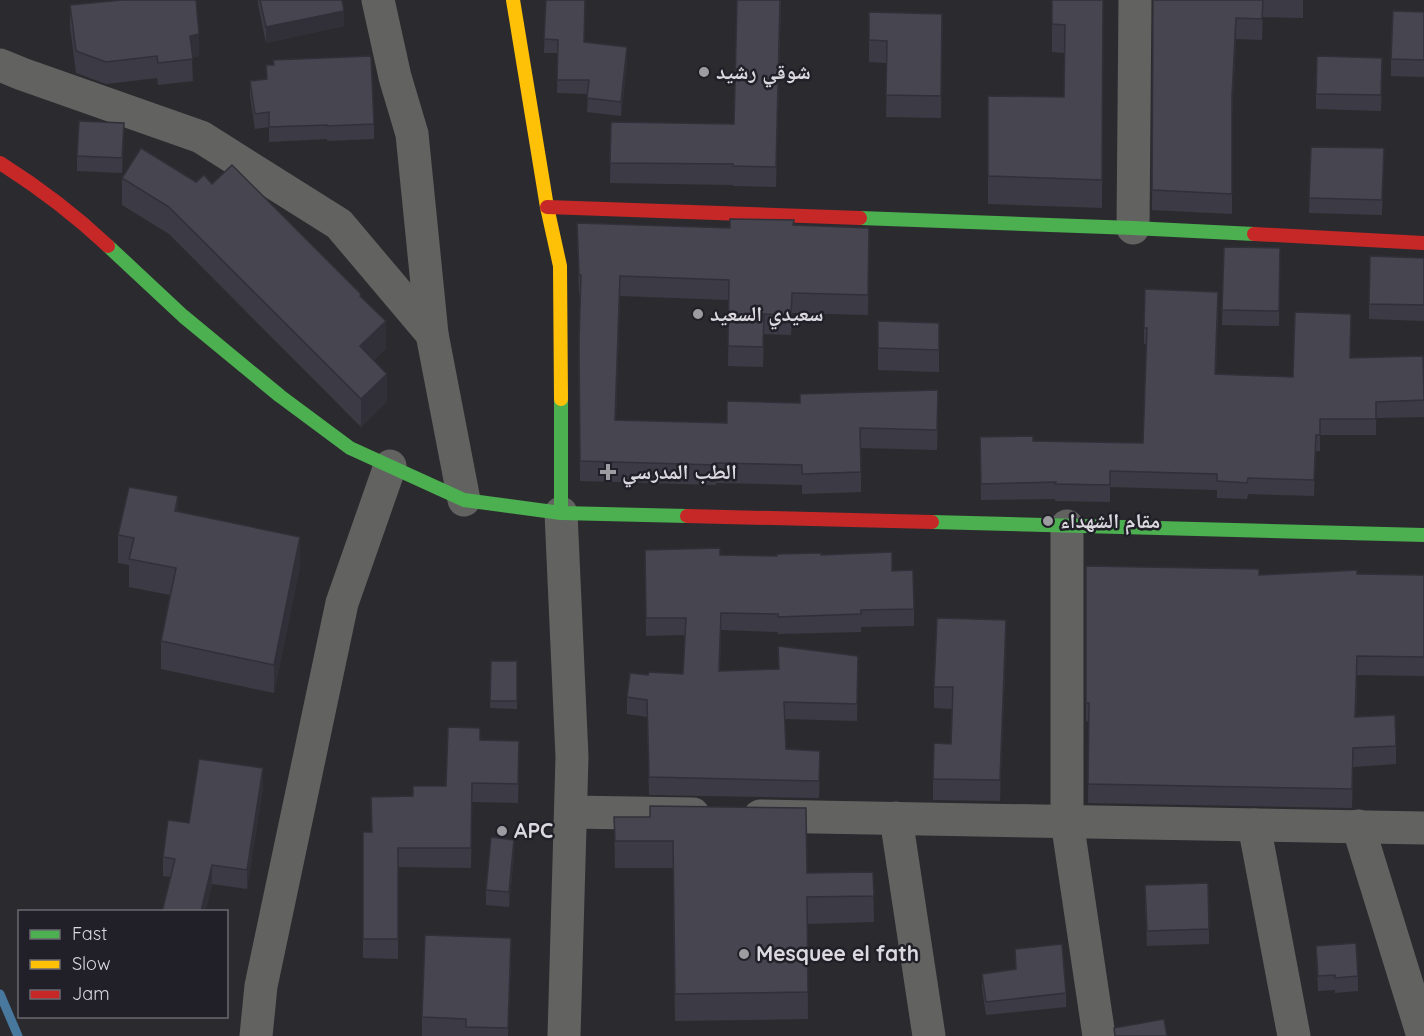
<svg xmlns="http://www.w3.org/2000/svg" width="1424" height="1036" viewBox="0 0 1424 1036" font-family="Quicksand,'Noto Naskh Arabic',sans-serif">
<rect width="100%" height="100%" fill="#2b2b2f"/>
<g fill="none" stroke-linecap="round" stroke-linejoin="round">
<path stroke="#48789e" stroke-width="9" d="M 0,994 L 18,1036"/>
<g stroke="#626261" stroke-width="33">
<path d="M 378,0 L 395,77 L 412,134 L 432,334 L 464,500"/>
<path d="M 0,65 L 22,74 L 201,137 L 339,224 L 432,334"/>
<path d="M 1133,228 L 1135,0"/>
<path d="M 561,513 L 572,757 L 564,1036"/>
<path d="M 1067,526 L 1067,821 L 1099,1036"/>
<path d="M 571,812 L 693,814"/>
<path d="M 760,816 L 1424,828"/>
<path d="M 896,818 L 929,1036"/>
<path d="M 1254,825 L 1294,1036"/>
<path d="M 1358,826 L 1423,1036"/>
<path d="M 256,1036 L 261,986 L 342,603 L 390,466"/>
</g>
<g stroke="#4caf50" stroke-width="14">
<path d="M 860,218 L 1133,228 L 1254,234"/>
<path d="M 108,246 L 183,316 L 280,396 L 350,448 L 464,500 L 561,513 L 687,516"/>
<path d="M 561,399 L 561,513"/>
<path d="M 932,522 L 1424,535"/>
</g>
<path stroke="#ffc107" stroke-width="14" d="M 513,0 L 547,207 L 560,266 L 561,399"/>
<g stroke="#c62828" stroke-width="14">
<path d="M 0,163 C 38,187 75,215 108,246"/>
<path d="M 547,207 L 860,218"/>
<path d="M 1254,234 L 1424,243"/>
<path d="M 687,516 L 932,522"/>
</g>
</g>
<g fill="#3c3b45">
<path d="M 258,0 L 342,0 L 344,26 L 266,43 L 258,4 Z"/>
<path d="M 546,0 L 584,42 L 627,61 L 621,116 L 587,112 L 588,94 L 557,93 L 558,53 L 544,53 Z"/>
<path d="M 781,0 L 776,187 L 733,186 L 733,185 L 610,183 L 611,122 L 734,124 Z"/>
<path d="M 1052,0 L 1103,0 L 1102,208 L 988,204 L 988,96 L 1064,97 L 1064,53 L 1052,52 Z"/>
<path d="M 1153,0 L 1303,0 L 1303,18 L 1263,17 L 1262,40 L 1236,39 L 1232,116 L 1232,214 L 1152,210 Z"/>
<path d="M 70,5 L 199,56 L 192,58 L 193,81 L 158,85 L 157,78 L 106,84 L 76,73 L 70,27 Z"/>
<path d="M 869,12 L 942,14 L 941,118 L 886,117 L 887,63 L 869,62 Z"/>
<path d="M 1424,12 L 1424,77 L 1391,76 L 1391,59 Z"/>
<path d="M 273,60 L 374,124 L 374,139 L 327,141 L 327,139 L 269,142 L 269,127 L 255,129 L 250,96 L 250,81 L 266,79 L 266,65 L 273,65 Z"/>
<path d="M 1382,73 L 1381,111 L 1316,109 L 1316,94 Z"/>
<path d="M 124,139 L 122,173 L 77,171 L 77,156 Z"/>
<path d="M 1311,147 L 1384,148 L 1382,215 L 1309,213 Z"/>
<path d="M 122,178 L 196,182 L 212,184 L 361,297 L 386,348 L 374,360 L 387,401 L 361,427 L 169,234 L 122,205 Z"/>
<path d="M 577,223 L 730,228 L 793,225 L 869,248 L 868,315 L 792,313 L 791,335 L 764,334 L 763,367 L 728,366 L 729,300 L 620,296 L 616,420 L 727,423 L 938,410 L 937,450 L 861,448 L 861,492 L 802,494 L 802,485 L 716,483 L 716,485 L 580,481 L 579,342 L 581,295 L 579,295 Z"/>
<path d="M 1224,247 L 1280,248 L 1279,326 L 1222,325 Z"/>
<path d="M 1424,258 L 1424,321 L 1369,319 L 1369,304 Z"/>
<path d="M 1218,308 L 1216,374 L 1293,377 L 1351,330 L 1350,358 L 1424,399 L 1424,417 L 1376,418 L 1376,435 L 1320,435 L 1320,451 L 1316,451 L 1314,496 L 1248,494 L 1247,499 L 1217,498 L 1217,490 L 1110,487 L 1110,502 L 1055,501 L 1055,499 L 981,500 L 980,437 L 1033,441 L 1143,443 L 1146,344 L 1144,344 L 1144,328 Z"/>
<path d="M 939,345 L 939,372 L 878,370 L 878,348 Z"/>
<path d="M 178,512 L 300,566 L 274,693 L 161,669 L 161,641 L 170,595 L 129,587 L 129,565 L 118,563 L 118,535 Z"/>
<path d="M 720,555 L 777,556 L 821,555 L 892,571 L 914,609 L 914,626 L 861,627 L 861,632 L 778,634 L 778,632 L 721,630 L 720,671 L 779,669 L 858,656 L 857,721 L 785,719 L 786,749 L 820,768 L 819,798 L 649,795 L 647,717 L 627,714 L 627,697 L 648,675 L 683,674 L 685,635 L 646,636 L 645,567 Z"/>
<path d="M 1086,566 L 1259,575 L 1357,574 L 1424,575 L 1424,676 L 1357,675 L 1356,717 L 1396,746 L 1396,764 L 1353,767 L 1352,808 L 1088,803 L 1089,722 L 1086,721 Z"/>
<path d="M 1006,642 L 1000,801 L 933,800 L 933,779 L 951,744 L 952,709 L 934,708 L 934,687 Z"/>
<path d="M 491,661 L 517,661 L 517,709 L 490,708 Z"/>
<path d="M 480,740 L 519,761 L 518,803 L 472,802 L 471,868 L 398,867 L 398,959 L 363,958 L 363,832 L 371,832 L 413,796 L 446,786 Z"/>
<path d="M 263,787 L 247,889 L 212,884 L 205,912 L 162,912 L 171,877 L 163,876 L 163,857 L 189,823 Z"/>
<path d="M 614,817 L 807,873 L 873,872 L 874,922 L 807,924 L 808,1019 L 675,1021 L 673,868 L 615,868 Z"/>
<path d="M 514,855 L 509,907 L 486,905 L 486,890 Z"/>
<path d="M 1145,900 L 1209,929 L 1209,944 L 1147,946 Z"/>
<path d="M 1316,946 L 1358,976 L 1358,991 L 1335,993 L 1335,990 L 1318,991 Z"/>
<path d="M 1015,949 L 1066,993 L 1066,1007 L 986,1015 L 982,988 L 982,974 L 1015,969 Z"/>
<path d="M 511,960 L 508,1036 L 422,1036 L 422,1017 Z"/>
</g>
<g fill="#313038">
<path d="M 1263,0 L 1263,17 L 1262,40 L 1262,19 Z"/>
<path d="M 344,11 L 344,26 L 266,43 L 266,27 Z"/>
<path d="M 1236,18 L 1236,39 L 1232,116 L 1232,96 Z"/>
<path d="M 199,34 L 199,56 L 190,58 L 190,36 Z"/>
<path d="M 627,47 L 627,61 L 621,116 L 621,102 Z"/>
<path d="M 124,123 L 124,139 L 122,173 L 122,158 Z"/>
<path d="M 620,276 L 620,296 L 615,440 L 615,420 Z"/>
<path d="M 386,321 L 386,348 L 360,373 L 360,346 Z"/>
<path d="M 387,374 L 387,401 L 361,427 L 361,399 Z"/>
<path d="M 1316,435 L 1316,451 L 1314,496 L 1314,480 Z"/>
<path d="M 178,496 L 178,525 L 175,511 Z"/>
<path d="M 300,537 L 300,566 L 274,693 L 274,665 Z"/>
<path d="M 1006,620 L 1006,642 L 1000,801 L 1000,780 Z"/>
<path d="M 263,768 L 263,787 L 247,889 L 247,870 Z"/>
<path d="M 514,840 L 514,855 L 509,907 L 509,892 Z"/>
<path d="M 212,865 L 212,884 L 205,912 L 201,912 Z"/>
<path d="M 511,938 L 511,960 L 508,1036 L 508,1028 Z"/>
</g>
<g fill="#464550" stroke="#313038" stroke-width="1.5">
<path d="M 122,0 L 196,0 L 199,34 L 190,36 L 193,59 L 158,63 L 157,56 L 106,62 L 76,51 L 70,5 Z"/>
<path d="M 260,0 L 342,0 L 344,11 L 266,27 Z"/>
<path d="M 546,0 L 585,0 L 584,42 L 627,47 L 621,102 L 587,98 L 589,80 L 557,80 L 558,40 L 544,39 Z"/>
<path d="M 737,0 L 780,0 L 776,167 L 733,166 L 733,164 L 610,163 L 611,122 L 734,124 Z"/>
<path d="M 1052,0 L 1103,0 L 1102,180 L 988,176 L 988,96 L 1064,97 L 1065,25 L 1052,24 Z"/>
<path d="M 1153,0 L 1263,0 L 1262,19 L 1236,18 L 1232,96 L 1232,194 L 1152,190 Z"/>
<path d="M 1393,11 L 1424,12 L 1424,60 L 1391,59 Z"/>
<path d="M 869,12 L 942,14 L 941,96 L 886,95 L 887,41 L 869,40 Z"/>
<path d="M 371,56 L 374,124 L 327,126 L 327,125 L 269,127 L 269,112 L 255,114 L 250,81 L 267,79 L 266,65 L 274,65 L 273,60 Z"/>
<path d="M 1317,56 L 1382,58 L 1381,95 L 1316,94 Z"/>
<path d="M 79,121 L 124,123 L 122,158 L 77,156 Z"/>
<path d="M 1311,147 L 1384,148 L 1382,200 L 1309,198 Z"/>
<path d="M 141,148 L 196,182 L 204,175 L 212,184 L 232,165 L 361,294 L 360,296 L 386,321 L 360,346 L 387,374 L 361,399 L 169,207 L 122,178 Z"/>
<path d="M 730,219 L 794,220 L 793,225 L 869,228 L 868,295 L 792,293 L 791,315 L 764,314 L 763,347 L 728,346 L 729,280 L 620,276 L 615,420 L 727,423 L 727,401 L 800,403 L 800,394 L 938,390 L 937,430 L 860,428 L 861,472 L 802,474 L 802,465 L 716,463 L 716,465 L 580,461 L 579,342 L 581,275 L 579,275 L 577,223 L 730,228 Z"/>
<path d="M 1224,247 L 1280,248 L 1279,311 L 1222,310 Z"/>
<path d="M 1370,256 L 1424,258 L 1424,305 L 1369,304 Z"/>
<path d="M 1145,289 L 1218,292 L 1215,374 L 1293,377 L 1295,312 L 1351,314 L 1350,358 L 1423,356 L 1424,400 L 1376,402 L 1376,419 L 1320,419 L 1320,435 L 1316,435 L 1314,480 L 1248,478 L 1247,483 L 1217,481 L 1217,474 L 1110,471 L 1110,485 L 1055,484 L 1056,482 L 981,484 L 980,437 L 1033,436 L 1033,441 L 1143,443 L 1147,328 L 1144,328 Z"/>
<path d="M 878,321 L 939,323 L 939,350 L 878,348 Z"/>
<path d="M 129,487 L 178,496 L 175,511 L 300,537 L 274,665 L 161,641 L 176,568 L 129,559 L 134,538 L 118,535 Z"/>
<path d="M 720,548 L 720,555 L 777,556 L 777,554 L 821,553 L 821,555 L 892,552 L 892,571 L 913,570 L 914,609 L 861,610 L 861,614 L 778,617 L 778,614 L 721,613 L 719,671 L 779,669 L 778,646 L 858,656 L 857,704 L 784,702 L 786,749 L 820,751 L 819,781 L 649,777 L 647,700 L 627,697 L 630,673 L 648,675 L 649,672 L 683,674 L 686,618 L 646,618 L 645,550 Z"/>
<path d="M 1086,566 L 1259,569 L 1259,575 L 1357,570 L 1357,574 L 1424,575 L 1424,657 L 1357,656 L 1355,717 L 1395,715 L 1396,746 L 1353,748 L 1352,789 L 1088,784 L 1089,703 L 1086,703 Z"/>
<path d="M 937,618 L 1006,620 L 1000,780 L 933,779 L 934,743 L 951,744 L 953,687 L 934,687 Z"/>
<path d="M 491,661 L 517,661 L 517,701 L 490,701 Z"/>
<path d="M 448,727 L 480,728 L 480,740 L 519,741 L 518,784 L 472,783 L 471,848 L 398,848 L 398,939 L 363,939 L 363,832 L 372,832 L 371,797 L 413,796 L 413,786 L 446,786 Z"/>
<path d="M 199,759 L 263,768 L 247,870 L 212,865 L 201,911 L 202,912 L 162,912 L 175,859 L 163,857 L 168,820 L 189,823 Z"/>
<path d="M 650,806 L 806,808 L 807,873 L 873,872 L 874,896 L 807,897 L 808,992 L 675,994 L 673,841 L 615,841 L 614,817 L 650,817 Z"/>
<path d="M 491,837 L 514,840 L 509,892 L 486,890 Z"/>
<path d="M 1208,883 L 1209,929 L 1147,931 L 1145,885 Z"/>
<path d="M 425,935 L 511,938 L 508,1028 L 466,1027 L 466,1019 L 422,1017 Z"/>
<path d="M 1356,943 L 1358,976 L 1335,978 L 1335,975 L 1318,976 L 1316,946 Z"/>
<path d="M 1062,944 L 1066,993 L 986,1002 L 982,974 L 1016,969 L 1015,949 Z"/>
<path d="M 1164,1019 L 1167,1036 L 1115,1036 L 1114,1028 Z"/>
</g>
<g fill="#9d9ca1" stroke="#211f27" stroke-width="2">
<circle cx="704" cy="72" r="6"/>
<circle cx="698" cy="314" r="6"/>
<path d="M605 463h6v6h6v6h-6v6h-6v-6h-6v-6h6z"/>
<circle cx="1048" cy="521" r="6"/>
<circle cx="502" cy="831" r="6"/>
<circle cx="744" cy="954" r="6"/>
</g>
<g text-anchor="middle" stroke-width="5" stroke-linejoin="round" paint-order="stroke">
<g font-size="21" font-weight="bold" fill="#dbd9df" stroke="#211f27" text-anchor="start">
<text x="716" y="79">شوقي رشيد</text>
<text x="710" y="321">سعيدي السعيد</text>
<text x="622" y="479">الطب المدرسي</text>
<text x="1060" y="528">مقام الشهداء</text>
<text x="514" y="838">APC</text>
<text x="756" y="961">Mesquee el fath</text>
</g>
</g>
<rect x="18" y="910" width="210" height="108" fill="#211f27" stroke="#6b6971" stroke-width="1.5"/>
<rect x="30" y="930" width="30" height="9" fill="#4caf50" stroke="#6b6971" stroke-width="1.5"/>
<text x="72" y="940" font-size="18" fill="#dbd9df">Fast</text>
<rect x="30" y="960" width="30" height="9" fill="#ffc107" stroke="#6b6971" stroke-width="1.5"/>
<text x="72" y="970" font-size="18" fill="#dbd9df">Slow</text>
<rect x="30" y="990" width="30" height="9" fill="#c62828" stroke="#6b6971" stroke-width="1.5"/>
<text x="72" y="1000" font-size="18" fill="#dbd9df">Jam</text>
</svg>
